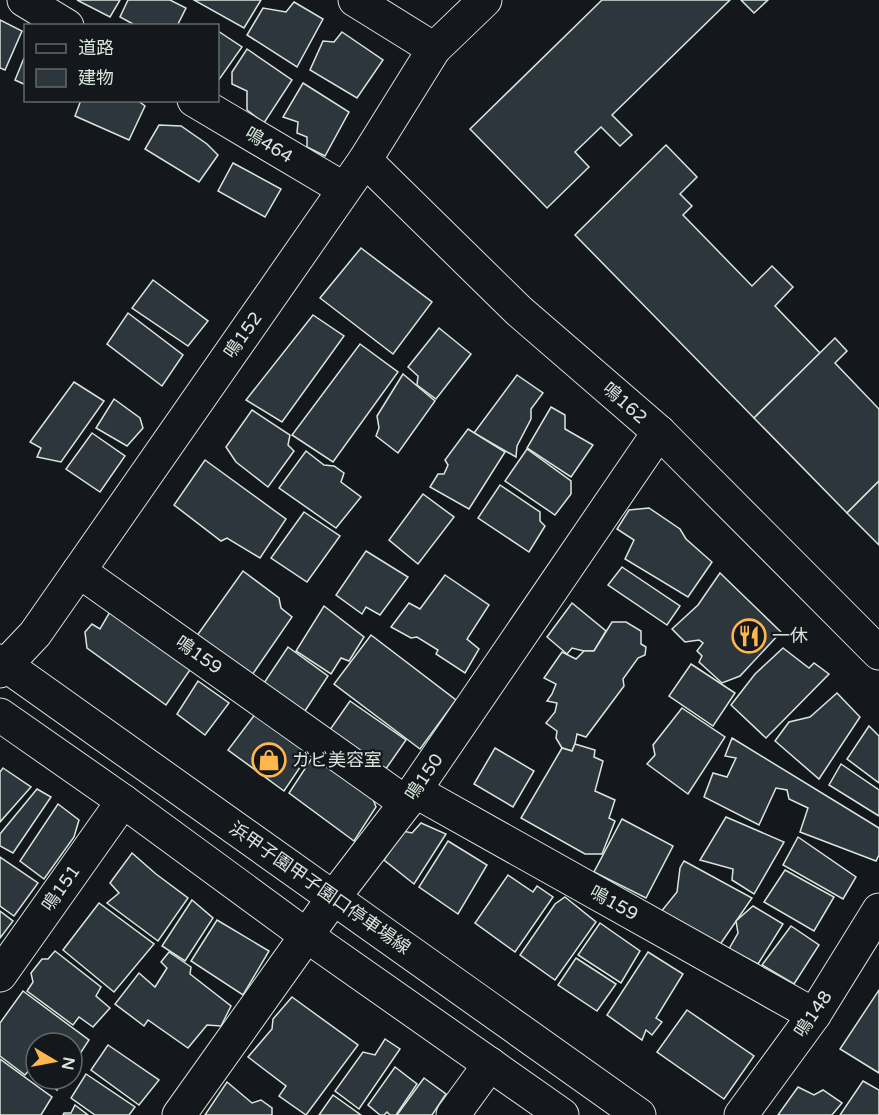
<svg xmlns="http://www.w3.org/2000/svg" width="879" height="1115" viewBox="0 0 879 1115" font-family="'Varela Round','Noto Sans JP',sans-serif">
<rect width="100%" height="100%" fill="#14181c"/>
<g fill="#2c363c" stroke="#d8e6dc" stroke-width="1.5">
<path d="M 77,0 L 120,0 L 110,17 Z"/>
<path d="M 128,0 L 170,0 L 186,8 L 177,26 L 133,26 L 133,24 L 120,17 Z"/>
<path d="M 194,0 L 261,0 L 244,28 Z"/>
<path d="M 602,0 L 730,0 L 612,115 L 632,135 L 620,146 L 601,127 L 575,152 L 589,167 L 547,208 L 470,129 Z"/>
<path d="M 741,0 L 768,0 L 754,13 Z"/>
<path d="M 294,2 L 323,19 L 297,67 L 247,35 L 263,8 L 286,12 Z"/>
<path d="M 0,20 L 22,31 L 5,70 L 0,68 Z"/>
<path d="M 218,31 L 242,47 L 218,81 Z"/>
<path d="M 342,32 L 383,60 L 357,98 L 310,70 L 323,41 L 334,42 Z"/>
<path d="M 247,49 L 292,80 L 264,123 L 247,110 L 247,91 L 232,84 L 232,72 Z"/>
<path d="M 24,58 L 26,58 L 26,85 L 15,80 Z"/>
<path d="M 303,83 L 349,112 L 325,156 L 307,147 L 307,137 L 297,133 L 298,122 L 283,117 Z"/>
<path d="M 81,100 L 137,100 L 145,106 L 129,140 L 75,116 Z"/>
<path d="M 159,125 L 181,126 L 207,144 L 218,155 L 199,182 L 145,149 Z"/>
<path d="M 666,145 L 697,177 L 680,194 L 692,206 L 683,215 L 752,286 L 772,266 L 793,287 L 775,306 L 820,353 L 754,418 L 575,235 Z"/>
<path d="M 233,163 L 281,189 L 265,217 L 218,191 Z"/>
<path d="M 361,248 L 432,302 L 393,354 L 320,298 Z"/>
<path d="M 153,280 L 208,321 L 188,346 L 132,308 Z"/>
<path d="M 128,313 L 183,355 L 162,386 L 107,344 Z"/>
<path d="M 313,315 L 344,336 L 282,422 L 246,400 Z"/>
<path d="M 439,328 L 471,354 L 436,399 L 417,385 L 418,376 L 408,367 Z"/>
<path d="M 835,338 L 847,351 L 835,363 L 879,409 L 879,481 L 847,513 L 754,418 Z"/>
<path d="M 360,344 L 398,372 L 333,462 L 292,435 Z"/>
<path d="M 403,374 L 435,401 L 398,453 L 376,436 L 379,428 L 377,416 Z"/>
<path d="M 517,375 L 543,393 L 531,409 L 531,419 L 517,446 L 516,457 L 474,433 Z"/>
<path d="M 74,382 L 104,401 L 61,462 L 37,457 L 41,448 L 30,442 Z"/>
<path d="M 114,399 L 140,418 L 143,428 L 127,446 L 96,428 Z"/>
<path d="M 551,407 L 565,415 L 565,429 L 593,445 L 571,477 L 527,448 Z"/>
<path d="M 252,410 L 290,435 L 288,445 L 294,451 L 268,487 L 236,462 L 226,447 Z"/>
<path d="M 468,429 L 505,452 L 469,509 L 430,487 L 438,474 L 444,474 L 448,465 L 445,460 Z"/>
<path d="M 92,433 L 125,456 L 100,492 L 66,469 Z"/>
<path d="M 527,449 L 571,481 L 571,494 L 555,515 L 505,481 Z"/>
<path d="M 306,451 L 324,465 L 334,466 L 344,473 L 341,482 L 361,497 L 336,528 L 279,488 Z"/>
<path d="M 205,460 L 286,519 L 260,558 L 227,538 L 221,541 L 174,505 Z"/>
<path d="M 879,481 L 879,545 L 847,513 Z"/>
<path d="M 500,485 L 540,512 L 540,521 L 545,526 L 529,552 L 478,518 Z"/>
<path d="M 423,494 L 454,517 L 418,564 L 389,540 Z"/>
<path d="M 649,508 L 680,529 L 686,539 L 712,562 L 688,597 L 625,559 L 634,540 L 617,529 L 629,510 Z"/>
<path d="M 304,512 L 340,536 L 307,582 L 271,558 Z"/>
<path d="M 366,551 L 408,577 L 380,615 L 366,607 L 362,614 L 336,595 Z"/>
<path d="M 622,567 L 680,606 L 667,625 L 608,585 Z"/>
<path d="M 243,571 L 279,598 L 281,608 L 292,617 L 252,675 L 196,637 Z"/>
<path d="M 720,573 L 781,632 L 740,676 L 722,683 L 699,662 L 702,656 L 697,651 L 703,643 L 699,640 L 685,642 L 672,629 L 698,605 Z"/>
<path d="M 445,575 L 489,605 L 467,639 L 479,649 L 465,673 L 436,654 L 438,650 L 417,637 L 411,638 L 391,627 L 409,603 L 420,609 Z"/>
<path d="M 572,603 L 606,631 L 594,651 L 584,651 L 572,648 L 567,654 L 547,637 Z"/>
<path d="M 324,606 L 364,637 L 349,661 L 341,658 L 331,674 L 296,651 Z"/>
<path d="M 111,610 L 192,667 L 166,705 L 87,648 L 85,632 L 92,624 L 100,629 Z"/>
<path d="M 612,622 L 626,622 L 641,631 L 641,644 L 646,647 L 645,655 L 638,658 L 623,679 L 624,686 L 586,737 L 577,734 L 575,744 L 572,751 L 562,748 L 556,738 L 557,731 L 546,723 L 555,712 L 557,703 L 547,701 L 552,694 L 556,684 L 544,678 L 562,652 L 576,659 L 584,651 L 594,651 Z"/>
<path d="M 371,635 L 456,700 L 420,749 L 334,684 Z"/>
<path d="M 288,647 L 328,676 L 303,714 L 262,686 Z"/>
<path d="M 783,648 L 809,668 L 814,663 L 829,674 L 766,738 L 731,705 L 755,674 Z"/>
<path d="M 691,664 L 735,693 L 713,726 L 669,696 Z"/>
<path d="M 198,681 L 229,703 L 205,735 L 177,714 Z"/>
<path d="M 837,693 L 860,717 L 819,779 L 775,741 L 789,722 L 810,717 Z"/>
<path d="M 350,701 L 406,740 L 383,773 L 327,734 Z"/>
<path d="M 682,708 L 725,737 L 688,794 L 647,764 L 655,755 L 653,745 Z"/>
<path d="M 256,713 L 311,751 L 284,791 L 228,750 Z"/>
<path d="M 869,726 L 879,736 L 879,783 L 847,759 Z"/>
<path d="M 732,738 L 879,828 L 879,855 L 876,861 L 800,832 L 808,808 L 789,799 L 787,790 L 776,788 L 759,825 L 704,797 L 713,773 L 727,777 L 736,758 L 725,756 Z"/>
<path d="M 575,744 L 595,750 L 594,757 L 603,761 L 595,791 L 615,800 L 609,818 L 615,821 L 602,854 L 585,854 L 521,818 L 562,748 L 572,751 Z"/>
<path d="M 495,748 L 534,771 L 513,807 L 474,784 Z"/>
<path d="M 314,755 L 371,794 L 376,807 L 354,841 L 289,793 Z"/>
<path d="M 841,764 L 879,790 L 879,816 L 829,785 Z"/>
<path d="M 3,768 L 31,787 L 0,822 L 0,772 Z"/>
<path d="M 37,789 L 51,797 L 13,853 L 0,846 L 0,834 Z"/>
<path d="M 58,804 L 79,820 L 74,837 L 44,879 L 20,861 Z"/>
<path d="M 726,817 L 784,842 L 754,894 L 732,880 L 733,869 L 700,860 Z"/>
<path d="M 622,819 L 673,846 L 646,898 L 594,872 Z"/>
<path d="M 421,823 L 446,834 L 414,884 L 384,860 L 403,831 L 412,833 Z"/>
<path d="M 798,837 L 856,877 L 843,899 L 783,865 Z"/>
<path d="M 448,841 L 487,865 L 458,914 L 419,887 Z"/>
<path d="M 132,853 L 156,874 L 188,898 L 158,941 L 107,903 L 119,893 L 110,883 Z"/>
<path d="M 0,857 L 38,883 L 14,916 L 0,906 Z"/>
<path d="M 684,861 L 752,898 L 719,946 L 660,913 L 677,892 L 680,868 Z"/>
<path d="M 785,870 L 834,897 L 814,931 L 764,902 Z"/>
<path d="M 508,875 L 533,892 L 537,886 L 553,897 L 515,952 L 475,923 Z"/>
<path d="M 565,897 L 596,922 L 555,980 L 520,955 L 555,904 Z"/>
<path d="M 192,900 L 213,918 L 185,961 L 162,946 Z"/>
<path d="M 99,903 L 154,944 L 114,992 L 63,950 Z"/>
<path d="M 753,906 L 783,924 L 758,964 L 729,949 L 738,933 L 736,921 Z"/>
<path d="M 0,911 L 13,921 L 0,938 Z"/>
<path d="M 217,920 L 269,951 L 243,995 L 191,961 Z"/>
<path d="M 600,923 L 640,951 L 621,983 L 578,955 Z"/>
<path d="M 791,926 L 819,945 L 794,984 L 762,965 Z"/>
<path d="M 55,951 L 101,987 L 96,996 L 110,1008 L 93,1027 L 79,1017 L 73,1025 L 27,991 L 33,982 L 31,973 L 42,959 L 48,959 Z"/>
<path d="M 169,952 L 191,967 L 190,974 L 231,1006 L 221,1026 L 207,1025 L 188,1048 L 148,1020 L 144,1026 L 115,1004 L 139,973 L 155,987 L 167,968 L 161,962 Z"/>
<path d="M 648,952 L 683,974 L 656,1018 L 662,1022 L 652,1035 L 646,1030 L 642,1040 L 607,1015 Z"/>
<path d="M 576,958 L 616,984 L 597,1011 L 558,985 Z"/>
<path d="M 879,990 L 879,1073 L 840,1049 Z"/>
<path d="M 23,991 L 89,1040 L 72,1066 L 72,1043 L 36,1043 L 36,1074 L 30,1069 L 25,1075 L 0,1056 L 0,1023 Z"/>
<path d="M 292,997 L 358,1045 L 306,1115 L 279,1096 L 286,1086 L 248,1057 L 272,1029 L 273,1019 Z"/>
<path d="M 687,1010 L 754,1056 L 724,1099 L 657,1052 Z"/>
<path d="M 385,1039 L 400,1049 L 359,1109 L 335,1091 L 363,1052 L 375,1055 Z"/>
<path d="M 108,1045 L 159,1080 L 139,1105 L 91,1070 Z"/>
<path d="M 0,1059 L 52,1097 L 41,1115 L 0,1115 Z"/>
<path d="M 395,1067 L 417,1084 L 396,1115 L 390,1115 L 387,1112 L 384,1115 L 380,1115 L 368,1105 Z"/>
<path d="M 86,1074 L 135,1107 L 129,1115 L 95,1115 L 71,1098 Z"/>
<path d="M 424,1078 L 446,1094 L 432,1115 L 397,1115 Z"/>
<path d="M 43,1079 L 63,1079 L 57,1090 Z"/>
<path d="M 863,1081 L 879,1090 L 879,1115 L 840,1115 Z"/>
<path d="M 227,1082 L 252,1103 L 261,1100 L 272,1108 L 272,1115 L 205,1115 Z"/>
<path d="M 798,1087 L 814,1095 L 823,1090 L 842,1103 L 832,1115 L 778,1115 Z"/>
<path d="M 333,1095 L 361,1115 L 319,1115 Z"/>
<path d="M 75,1105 L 88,1115 L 63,1115 L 64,1113 L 71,1113 Z"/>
</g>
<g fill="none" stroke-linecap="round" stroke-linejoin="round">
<g stroke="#d8e6dc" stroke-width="35">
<g id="minor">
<path d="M 24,0 L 67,26"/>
<path d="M 355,0 L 434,49"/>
<path d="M 194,100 L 344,189"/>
<path d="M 365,160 L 519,311 L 659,432 L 879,653"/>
<path d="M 79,571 L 406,803"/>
<path d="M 0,671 L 35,634 L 79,571 L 365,160 L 434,49 L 485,0"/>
<path d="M 415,791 L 814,1015"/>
<path d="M 0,975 L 123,801"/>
<path d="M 179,1115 L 334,897 L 406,803 L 659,432"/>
<path d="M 453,1115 L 490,1064"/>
<path d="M 741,1115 L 814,1015 L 879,910"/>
</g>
</g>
<g stroke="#d8e6dc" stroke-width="35">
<g id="major">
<path d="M 0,661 L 639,1115"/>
<path d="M 0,715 L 123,801 L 307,936 L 562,1115"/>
</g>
</g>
<use href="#minor" stroke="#14181c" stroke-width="33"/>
<use href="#major" stroke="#14181c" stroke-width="33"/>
</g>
<defs>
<g id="restaurant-ring" transform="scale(1.725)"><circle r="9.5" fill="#14181c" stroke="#ffb74d" stroke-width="1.5"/><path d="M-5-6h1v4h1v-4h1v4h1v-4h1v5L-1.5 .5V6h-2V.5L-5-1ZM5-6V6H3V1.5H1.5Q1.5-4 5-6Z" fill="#ffb74d"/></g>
<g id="shop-ring" transform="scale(1.725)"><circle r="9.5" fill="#14181c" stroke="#ffb74d" stroke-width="1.5"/><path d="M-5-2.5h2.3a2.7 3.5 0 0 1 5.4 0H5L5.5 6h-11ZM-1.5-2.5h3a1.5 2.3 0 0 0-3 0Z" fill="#ffb74d"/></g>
</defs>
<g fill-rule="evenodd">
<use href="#restaurant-ring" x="749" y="636"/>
<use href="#shop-ring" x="269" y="760"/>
</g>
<g text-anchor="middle" stroke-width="4.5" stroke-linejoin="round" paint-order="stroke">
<g font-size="18" fill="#d8e6dc" stroke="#14181c">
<text transform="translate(269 145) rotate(31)" y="6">鳴464</text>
<text transform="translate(243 335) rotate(-55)" y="6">鳴152</text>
<text transform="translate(625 403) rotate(41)" y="6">鳴162</text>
<text transform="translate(199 655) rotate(35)" y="6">鳴159</text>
<text transform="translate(424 777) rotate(-56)" y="6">鳴150</text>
<text transform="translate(61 888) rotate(-55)" y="6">鳴151</text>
<text transform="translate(320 888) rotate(35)" y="6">浜甲子園甲子園口停車場線</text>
<text transform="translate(614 903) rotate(29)" y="6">鳴159</text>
<text transform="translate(813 1014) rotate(-56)" y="6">鳴148</text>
</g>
<g font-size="18" fill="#d8e6dc" stroke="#14181c" text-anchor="start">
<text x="772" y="642">一休</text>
<text x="292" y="766">ガビ美容室</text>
</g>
</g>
<rect x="24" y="24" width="195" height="78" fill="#14181c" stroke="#626a69" stroke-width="1.5"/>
<rect x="36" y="44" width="30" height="9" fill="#14181c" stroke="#626a69" stroke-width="1.5"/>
<text x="78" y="54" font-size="18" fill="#d8e6dc">道路</text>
<rect x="36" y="69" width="30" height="18" fill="#2c363c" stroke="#626a69" stroke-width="1.5"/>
<text x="78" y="84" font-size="18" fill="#d8e6dc">建物</text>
<g transform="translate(54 1061) rotate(100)"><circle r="28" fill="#14181c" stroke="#626a69" stroke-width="1.5"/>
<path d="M0-4.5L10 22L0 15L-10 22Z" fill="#ffb74d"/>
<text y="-9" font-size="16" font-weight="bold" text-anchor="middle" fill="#d8e6dc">N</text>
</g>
</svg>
